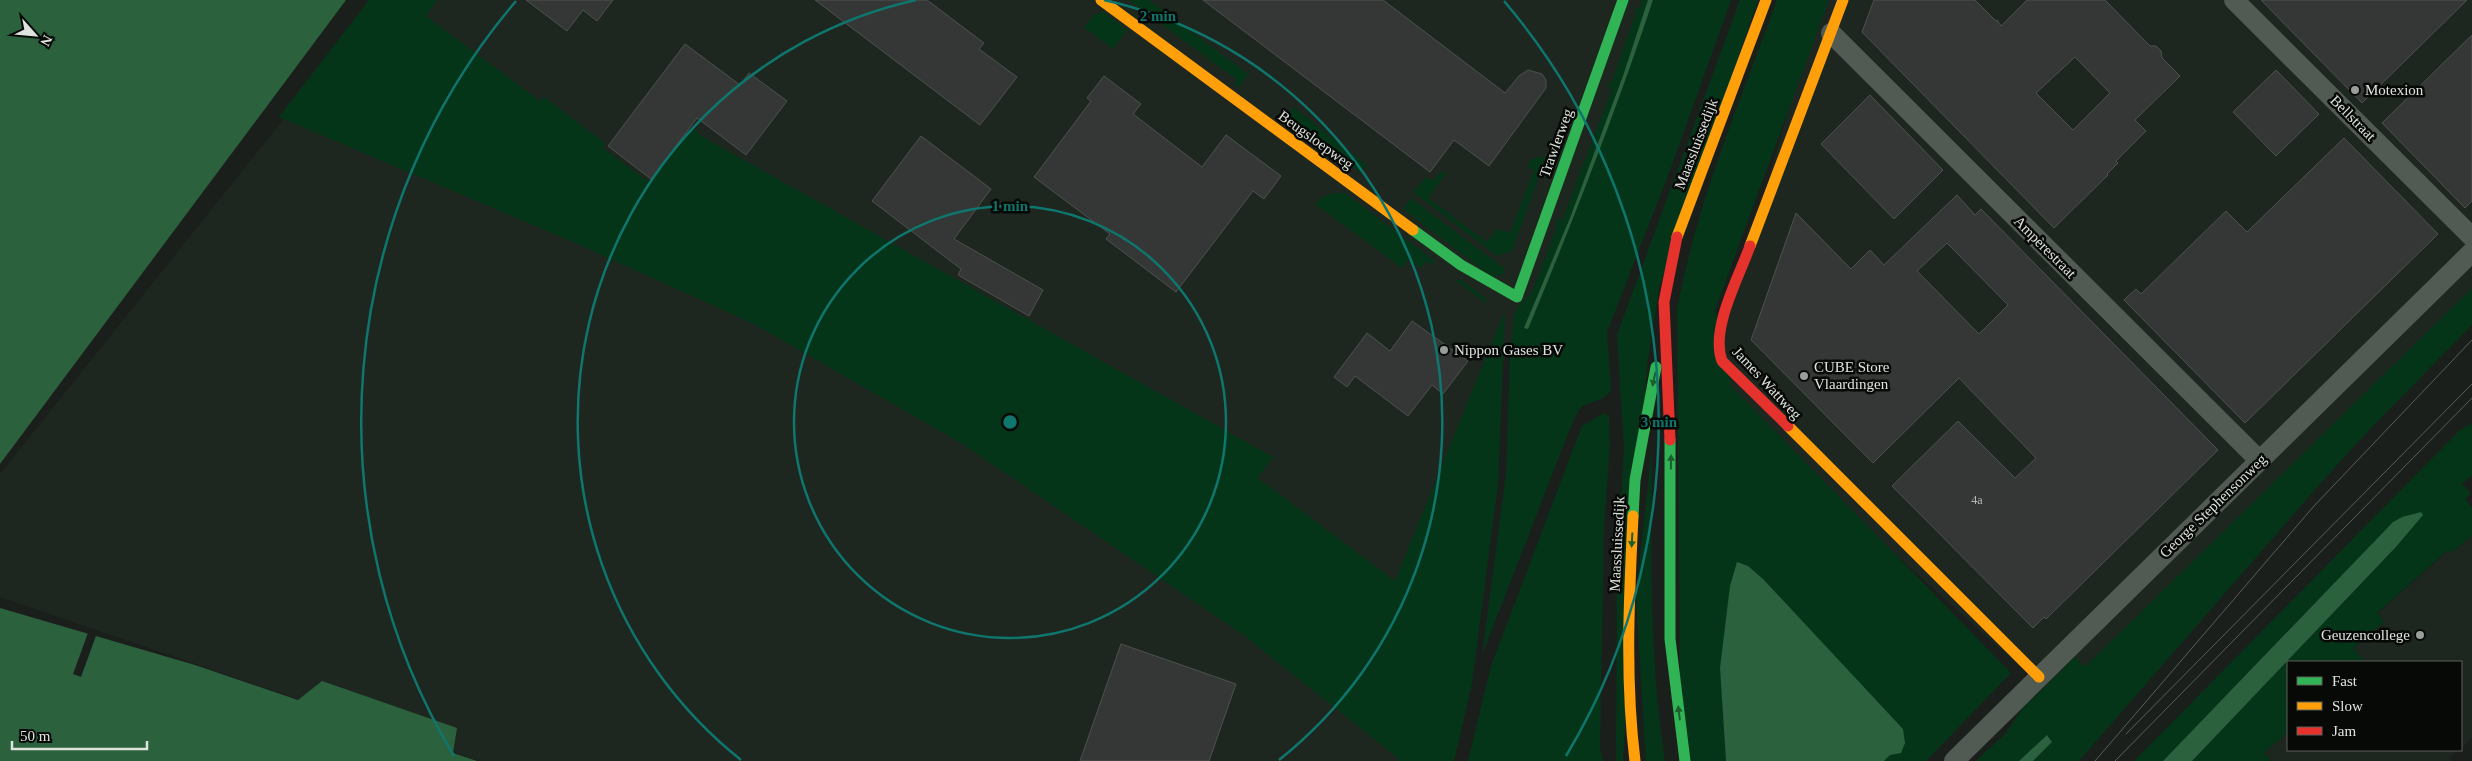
<svg xmlns="http://www.w3.org/2000/svg" width="2472" height="761" viewBox="0 0 2472 761" font-family="Georgia,serif">
<rect width="100%" height="100%" fill="#1b1f1c"/>
<g fill="#1d271f">
<path d="M 379,0 L 1647,0 L 1622,77 L 1502,364 L 1398,761 L 479,761 L 0,597 L 0,474 Z"/>
<path d="M 1820,0 L 2472,0 L 2472,321 L 2074,715 L 1709,387 Z"/>
<path d="M 2472,536 L 2472,738 L 2461,748 L 2461,662 L 2365,662 L 2353,649 L 2384,622 L 2377,614 L 2449,550 L 2452,553 Z"/>
<path d="M 2288,732 L 2288,750 L 2458,750 L 2449,758 L 2452,761 L 2271,761 L 2264,753 Z"/>
</g>
<g fill="#053519">
<path d="M 369,0 L 437,0 L 426,16 L 540,101 L 544,97 L 605,143 L 603,148 L 650,183 L 693,127 L 701,136 L 1273,457 L 1258,478 L 1395,581 L 1503,315 L 1505,315 L 1498,484 L 1472,683 L 1454,761 L 1398,761 L 1398,758 L 1242,634 L 964,445 L 754,324 L 573,242 L 279,117 Z"/>
<path d="M 1129,0 L 1149,0 L 1248,74 L 1239,87 L 1234,86 L 1237,80 Z"/>
<path d="M 1642,0 L 1731,0 L 1669,173 L 1607,332 L 1611,390 C 1601,405 1588,399 1579,410 C 1576,414 1574,421 1571,426 L 1482,655 L 1506,475 L 1510,357 L 1514,315 L 1517,307 L 1532,292 L 1557,226 L 1556,218 L 1562,220 L 1612,89 L 1607,86 L 1612,81 L 1636,13 L 1635,9 L 1640,8 Z"/>
<path d="M 1740,0 L 1758,0 L 1659,288 L 1647,366 L 1623,761 L 1616,761 L 1617,567 L 1624,448 L 1617,335 Z"/>
<path d="M 1777,0 L 1829,0 L 1715,310 L 1731,386 L 2011,673 L 1926,761 L 1884,761 L 1889,755 L 1903,729 L 1748,566 L 1720,668 L 1726,761 L 1691,761 L 1680,680 L 1677,311 C 1696,204 1740,102 1777,0 Z"/>
<path d="M 1104,12 L 1127,30 L 1113,49 L 1084,27 L 1095,14 Z"/>
<path d="M 1293,107 L 1367,165 L 1361,173 L 1290,119 L 1286,125 L 1284,120 Z"/>
<path d="M 1546,156 L 1512,251 L 1497,256 L 1413,192 L 1426,177 L 1433,181 L 1441,171 L 1446,174 L 1428,198 L 1487,242 L 1497,229 L 1510,233 L 1534,170 L 1527,168 C 1531,157 1536,157 1546,156 Z"/>
<path d="M 1336,193 L 1345,193 L 1435,261 L 1432,265 L 1426,261 L 1421,268 L 1408,260 L 1402,268 L 1315,204 L 1323,196 Z"/>
<path d="M 1411,198 L 1505,269 L 1504,274 L 1492,277 L 1403,209 Z"/>
<path d="M 1455,280 L 1461,280 L 1486,298 L 1487,304 Z"/>
<path d="M 2472,288 L 2472,325 L 2371,428 L 2319,485 L 2079,761 L 2033,761 L 2052,742 L 2048,735 L 2019,761 L 1976,761 L 2006,733 L 2022,709 L 2075,657 L 2085,667 Z"/>
<path d="M 1604,413 L 1609,416 L 1610,446 L 1604,524 L 1600,747 L 1603,761 L 1468,761 L 1491,666 L 1582,426 Z"/>
<path d="M 2472,423 L 2472,475 L 2462,484 L 2471,494 L 2465,499 L 2472,507 L 2472,536 L 2451,553 L 2448,550 L 2377,613 L 2384,622 L 2353,648 L 2365,662 L 2288,662 L 2288,732 L 2264,753 L 2271,761 L 2192,761 L 2395,548 L 2402,517 L 2393,522 L 2163,761 L 2134,761 L 2460,430 Z"/>
<path d="M 1652,447 C 1651,551 1649,658 1665,761 L 1646,761 L 1636,597 Z"/>
</g>
<g fill="#2b613d">
<path d="M 0,0 L 346,0 L 0,464 Z"/>
<path d="M 1648,0 L 1653,0 C 1616,111 1573,221 1528,329 L 1524,328 L 1570,218 L 1623,76 Z"/>
<path d="M 2421,512 L 2423,515 L 2395,548 L 2192,761 L 2163,761 L 2393,522 L 2402,517 Z"/>
<path d="M 1737,562 L 1748,566 L 1763,579 L 1903,729 L 1905,743 L 1901,753 L 1890,755 L 1884,761 L 1726,761 L 1720,668 L 1730,586 Z"/>
<path d="M 0,608 L 195,665 L 298,700 L 322,681 L 457,728 L 453,753 L 477,761 L 0,761 Z"/>
<path d="M 2047,735 L 2052,742 L 2033,761 L 2019,761 Z"/>
</g>
<path fill="#1b1f1c" d="M 89,630 L 97,633 L 81,677 L 73,674 Z"/>
<g fill="#343735" stroke="#4e524f" fill-rule="evenodd">
<path d="M 526,0 L 613,0 L 597,21 L 583,10 L 567,31 Z"/>
<path d="M 815,0 L 927,0 L 984,43 L 979,49 L 1017,77 L 980,125 Z"/>
<path d="M 1203,0 L 1383,0 L 1505,93 L 1519,76 L 1528,70 L 1542,74 L 1546,80 L 1546,88 L 1489,166 L 1454,140 L 1430,172 Z"/>
<path d="M 1874,0 L 1975,0 L 1996,21 L 1997,20 L 2001,26 L 2027,0 L 2105,0 L 2150,46 L 2156,46 L 2161,51 L 2162,58 L 2180,76 L 2135,120 L 2146,131 L 2116,161 L 2118,163 L 2107,174 L 2108,175 L 2054,228 L 1862,32 ZM 2075,57 L 2110,93 L 2073,130 L 2036,93 Z"/>
<path d="M 2261,0 L 2467,0 L 2362,103 Z"/>
<path d="M 2472,35 L 2472,201 L 2465,208 L 2382,123 Z"/>
<path d="M 685,44 L 740,85 L 749,73 L 787,101 L 746,155 L 697,118 L 651,179 L 608,146 Z"/>
<path d="M 2276,70 L 2319,114 L 2276,156 L 2233,112 Z"/>
<path d="M 1104,76 L 1141,104 L 1133,114 L 1202,167 L 1226,135 L 1281,176 L 1264,199 L 1253,191 L 1176,292 L 1106,239 L 1110,234 L 1034,177 L 1091,101 L 1087,98 Z"/>
<path d="M 1870,95 L 1943,170 L 1894,219 L 1821,144 Z"/>
<path d="M 921,136 L 991,189 L 954,239 L 1043,290 L 1029,316 L 958,275 L 961,269 L 872,201 Z"/>
<path d="M 2344,138 L 2438,234 L 2245,423 L 2124,300 L 2136,289 L 2141,294 L 2226,211 L 2247,232 Z"/>
<path d="M 1957,195 L 1975,215 L 1981,209 L 2218,450 L 2046,619 L 2044,617 L 2033,628 L 1892,486 L 1958,421 L 2015,478 L 2036,458 L 1959,378 L 1873,463 L 1751,340 L 1796,213 L 1851,269 L 1870,250 L 1884,265 ZM 1947,243 L 2008,305 L 1979,334 L 1917,271 Z"/>
<path d="M 1412,321 L 1468,361 L 1443,394 L 1432,385 L 1408,416 L 1355,376 L 1347,387 L 1334,377 L 1367,333 L 1390,351 Z"/>
<path d="M 1121,644 L 1236,684 L 1209,761 L 1080,761 Z"/>
</g>
<g fill="none" stroke-linecap="round" stroke-linejoin="round">
<g stroke="#515a53" stroke-width="20">
<path d="M 2234,0 L 2472,237"/>
<path d="M 1831,33 L 2260,461"/>
<path d="M 1954,761 L 2472,252"/>
</g>
<g stroke="#30b455" stroke-width="11">
<path d="M 1413,230 L 1461,265 L 1517,297 L 1623,0"/>
<path d="M 1670,440 L 1670,639 L 1685,761"/>
<path d="M 1633,516 L 1635,480 L 1656,367"/>
</g>
<g stroke="#ff9f0a" stroke-width="11">
<path d="M 1101,0 L 1413,230"/>
<path d="M 1677,237 L 1766,0"/>
<path d="M 1750,246 L 1843,0"/>
<path d="M 1788,426 L 2039,677"/>
<path d="M 1633,516 C 1629,598 1625,680 1635,761"/>
</g>
<g stroke="#e5322d" stroke-width="11">
<path d="M 1750,246 C 1739,277 1710,329 1722,361 L 1788,426"/>
<path d="M 1670,440 L 1664,302 L 1677,237"/>
</g>
<g stroke="#595e5a" stroke-width="1">
<path d="M 2126,734 L 2472,384"/>
<path d="M 2095,761 L 2314,506 L 2472,340"/>
<path d="M 2115,761 L 2472,398"/>
</g>
</g>
<defs><path id="oneway-solid" d="M-6-.8H1V-3.2L6.5 0L1 3.2V.8H-6Z" transform="scale(1.25)"/></defs>
<g fill="#1c5e2e">
<use href="#oneway-solid" transform="translate(1654 379) rotate(102)"/>
<use href="#oneway-solid" transform="translate(1671 462) rotate(-89)"/>
<use href="#oneway-solid" transform="translate(1632 540) rotate(93)"/>
<use href="#oneway-solid" transform="translate(1679 713) rotate(-97)"/>
</g>
<g fill="none" stroke="#0f766e" stroke-width="2.5">
<circle cx="1010" cy="422" r="216"/>
<path d="M741 760A432 432 0 0 1 916 0M1104 0A432 432 0 0 1 1279 760"/>
<path d="M454 756A649 649 0 0 1 516 1M1504 1A649 649 0 0 1 1566 756"/>
</g>
<g fill="#9a9e9b" stroke="#070907" stroke-width="2">
<circle cx="2355" cy="90" r="5"/>
<circle cx="1444" cy="350" r="5"/>
<circle cx="1804" cy="376" r="5"/>
<circle cx="2420" cy="635" r="5"/>
</g>
<g text-anchor="middle" stroke-width="5" stroke-linejoin="round" paint-order="stroke">
<g font-size="12" fill="#b4b8b4">
<text x="1977" y="504">4a</text>
</g>
<g font-size="15" fill="#dfe3df" stroke="#070907" text-anchor="start">
<text x="2365" y="95">Motexion</text>
<text x="1454" y="355">Nippon Gases BV</text>
<text x="1814" y="372">CUBE Store<tspan x="1814" dy="17">Vlaardingen</tspan></text>
<text x="2410" y="640" text-anchor="end">Geuzencollege</text>
</g>
<g font-size="15" fill="#dfe3df" stroke="#070907">
<text transform="translate(2353 118) rotate(45)" y="5">Bellstraat</text>
<text transform="translate(1316 140) rotate(36)" y="5">Beugsloepweg</text>
<text transform="translate(1556 143) rotate(-70)" y="5">Trawlerweg</text>
<text transform="translate(1696 144) rotate(-69)" y="5">Maassluissedijk</text>
<text transform="translate(2045 247) rotate(45)" y="5">Ampèrestraat</text>
<text transform="translate(1767 383) rotate(47)" y="5">James Wattweg</text>
<text transform="translate(2213 506) rotate(-44)" y="5">George Stephensonweg</text>
<text transform="translate(1617 544) rotate(-87)" y="5">Maassluissedijk</text>
</g>
</g>
<circle cx="1010" cy="422" r="8" fill="#0f766e" stroke="#070907" stroke-width="2.5"/>
<g font-size="15" text-anchor="middle" font-weight="bold" fill="#0f766e" stroke="#070907" stroke-width="5" stroke-linejoin="round" paint-order="stroke">
<text x="1158" y="21">2 min</text>
<text x="1010" y="211">1 min</text>
<text x="1659" y="427">3 min</text>
</g>
<rect x="2287" y="661" width="175" height="90" fill="#070907" stroke="#5d605d"/>
<rect x="2297" y="677" width="25" height="8" fill="#30b455" stroke="#5d605d"/>
<text x="2332" y="686" font-size="15" fill="#dfe3df">Fast</text>
<rect x="2297" y="702" width="25" height="8" fill="#ff9f0a" stroke="#5d605d"/>
<text x="2332" y="711" font-size="15" fill="#dfe3df">Slow</text>
<rect x="2297" y="727" width="25" height="8" fill="#e5322d" stroke="#5d605d"/>
<text x="2332" y="736" font-size="15" fill="#dfe3df">Jam</text>
<g transform="translate(35 35) rotate(117)" stroke="#070907" stroke-width="4" paint-order="stroke">
<path d="M0-4L9 19L0 12L-9 19Z" fill="#dfe3df"/>
<text y="-8" font-size="14" font-weight="bold" text-anchor="middle" fill="#dfe3df">N</text>
</g>
<path d="M12 741v8h135v-8" fill="none" stroke="#dfe3df" stroke-width="2.5"/>
<text x="20" y="741" font-size="15" fill="#dfe3df" stroke="#070907" stroke-width="4" paint-order="stroke">50 m</text>
</svg>
